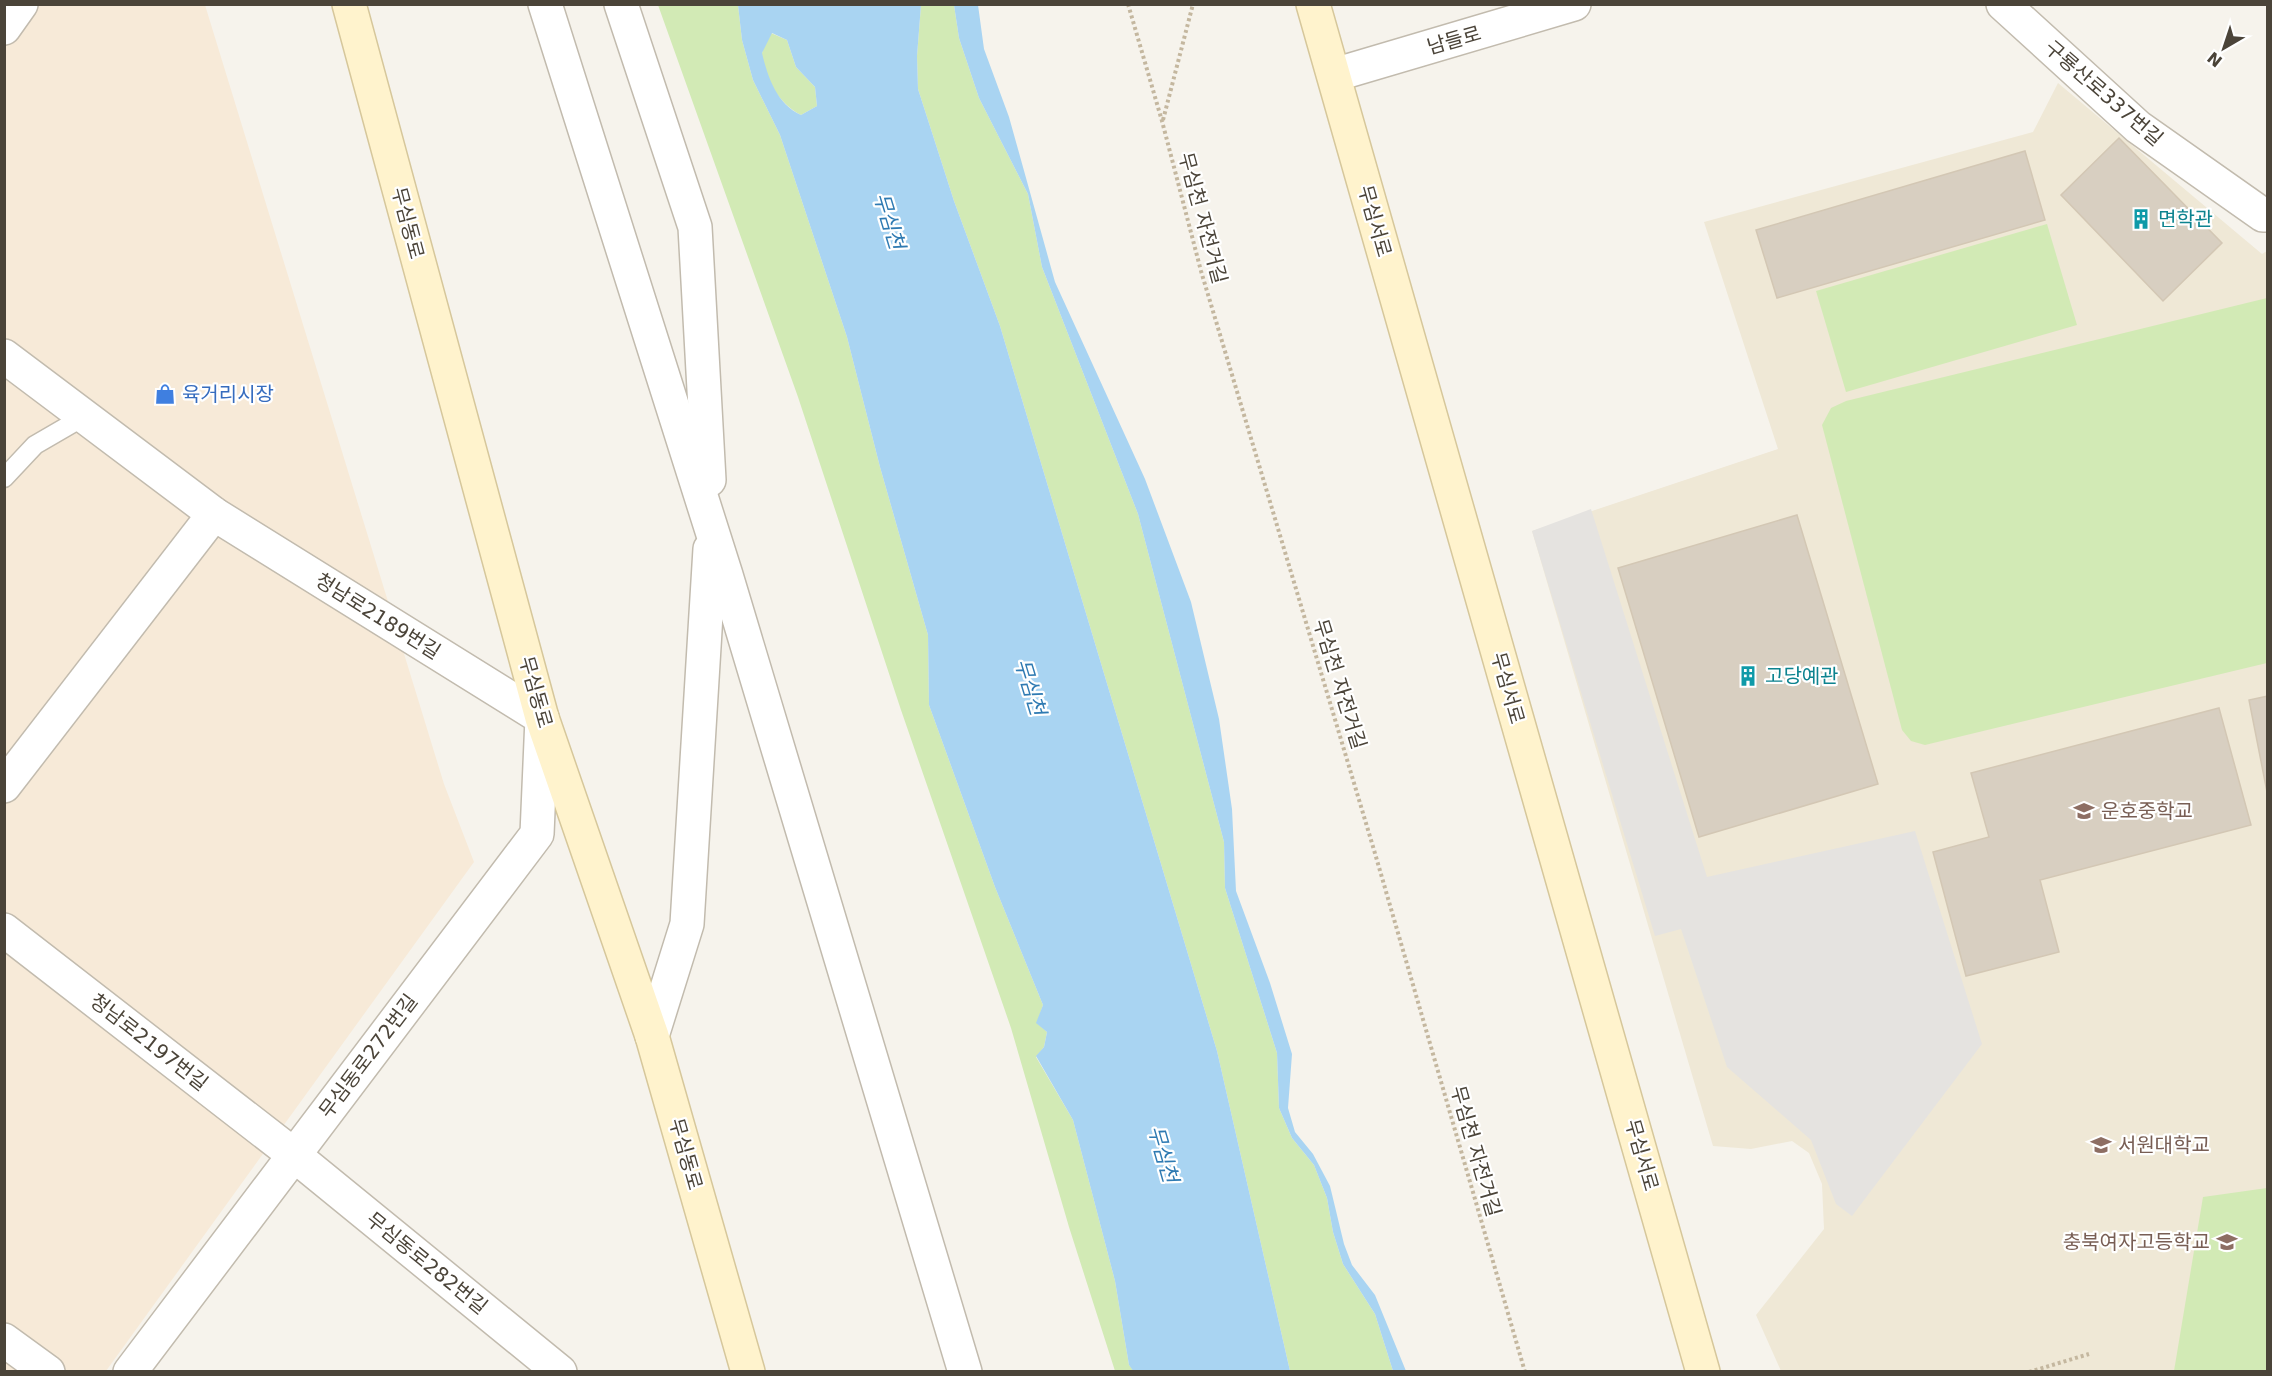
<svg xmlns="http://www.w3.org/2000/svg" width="2272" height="1376" viewBox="0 0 2272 1376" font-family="'DejaVu Sans','Noto Sans KR',sans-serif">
<rect width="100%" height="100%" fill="#f6f3ec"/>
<path fill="#f7ead8" d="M 5,5 L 205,5 L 444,784 L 474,862 L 106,1371 L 5,1372 Z"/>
<path fill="#efe8d6" d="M 2058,83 L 2262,254 L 2267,251 L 2267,1371 L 1781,1371 L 1756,1315 L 1824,1229 L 1822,1184 L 1809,1153 L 1792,1141 L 1751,1149 L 1713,1146 L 1532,531 L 1778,449 L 1704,222 L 2033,132 Z"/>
<g fill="#d2eab5">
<path d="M 658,5 L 738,5 L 742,40 L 753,80 L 780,135 L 847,337 L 880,467 L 928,635 L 929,705 L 995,887 L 1043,1005 L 1037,1023 L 1047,1032 L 1044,1047 L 1036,1057 L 1073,1120 L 1115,1281 L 1129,1365 L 1134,1371 L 1115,1371 L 1069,1227 L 1011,1028 L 901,710 L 798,397 Z"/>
<path d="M 921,5 L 954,5 L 959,38 L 979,98 L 1028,194 L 1042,267 L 1138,514 L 1224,842 L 1225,888 L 1277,1053 L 1279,1108 L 1292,1138 L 1314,1165 L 1327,1198 L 1333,1232 L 1343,1264 L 1375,1314 L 1393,1371 L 1290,1371 L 1217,1051 L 1000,326 L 954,201 L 918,89 L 917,56 Z"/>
<path d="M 771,33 L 787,40 L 796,67 L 815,87 L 817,106 L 801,115 C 781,105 762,78 762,54 C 762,48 769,39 771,33 Z"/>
<path d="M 2047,224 L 2077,325 L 1846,392 L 1816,291 Z"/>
<path d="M 2267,298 L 2267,663 L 1925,745 L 1911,741 L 1902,730 L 1822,425 L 1831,408 L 1846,401 Z"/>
<path d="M 2267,1188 L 2267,1371 L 2174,1371 L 2203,1197 Z"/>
</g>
<path fill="#e5e3e0" d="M 1591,509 L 1707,877 L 1915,831 L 1982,1044 L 1852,1216 L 1836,1204 L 1811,1140 L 1727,1067 L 1681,929 L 1655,936 L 1532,531 Z"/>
<g fill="#a9d4f2" fill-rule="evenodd">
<path d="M 738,5 L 921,5 L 917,56 L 918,89 L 954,201 L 1000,326 L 1217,1051 L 1290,1371 L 1134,1372 L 1129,1365 L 1115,1281 L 1073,1120 L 1036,1056 L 1044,1047 L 1047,1032 L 1036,1023 L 1043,1005 L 995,887 L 929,705 L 928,635 L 880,467 L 847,337 L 780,135 L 753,80 L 742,40 ZM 772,33 L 787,40 L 796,67 L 815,87 L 817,106 L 801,115 C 777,104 768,78 762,53 Z"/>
<path d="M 954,5 L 978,5 L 984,49 L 1009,117 L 1055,282 L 1145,479 L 1191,602 L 1219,719 L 1232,809 L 1236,891 L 1270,983 L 1292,1054 L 1288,1108 L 1295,1132 L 1313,1154 L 1330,1186 L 1344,1244 L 1352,1265 L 1375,1295 L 1406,1371 L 1393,1371 L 1375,1314 L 1343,1264 L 1333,1232 L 1327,1198 L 1314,1165 L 1292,1138 L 1279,1108 L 1277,1053 L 1225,888 L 1224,842 L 1138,514 L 1042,267 L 1028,194 L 979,98 L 959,38 Z"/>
</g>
<g fill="#d8cfc1" stroke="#d3c7b4" stroke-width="1.5">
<path d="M 2119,138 L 2222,243 L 2163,301 L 2061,195 Z"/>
<path d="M 2025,151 L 2045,220 L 1777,298 L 1756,230 Z"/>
<path d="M 1797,515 L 1878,784 L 1699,837 L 1618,568 Z"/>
<path d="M 2268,696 L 2268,797 L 2249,700 Z"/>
<path d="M 2219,708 L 2251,825 L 2040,880 L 2059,952 L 1966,976 L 1933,852 L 1989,837 L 1971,773 Z"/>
</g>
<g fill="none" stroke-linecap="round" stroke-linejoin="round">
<g stroke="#c2bbae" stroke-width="21">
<path id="lane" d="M 4,478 L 35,445 L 85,416"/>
</g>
<g stroke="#c2bbae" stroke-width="36">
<g id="street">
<path d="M 545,4 L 726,575 L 965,1372"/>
<path d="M 621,4 L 695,227 L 709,480"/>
<path d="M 2003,4 L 2138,127 L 2263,215 L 2268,215"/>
<path d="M 4,28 L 21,4"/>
<path d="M 1334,75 L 1574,4"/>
<path d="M 4,356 L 214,514 L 542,718 L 537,834 L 130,1372"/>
<path d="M 4,786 L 214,514"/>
<path d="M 4,930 L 294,1155 L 560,1372"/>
<path d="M 652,1036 L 687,924 L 710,549"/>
<path d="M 4,1340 L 48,1372"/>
</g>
</g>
<g stroke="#d6c79b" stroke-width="36">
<g id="secondary">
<path d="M 349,4 L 542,718 L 652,1036 L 748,1372"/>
<path d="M 1313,4 L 1703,1372"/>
</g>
</g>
<g stroke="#c4b79f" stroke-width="4" stroke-dasharray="3 3" stroke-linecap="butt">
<path d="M 1128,4 L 1162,121 L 1201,271 L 1374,850 L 1525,1372"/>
<path d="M 1163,120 L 1193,4"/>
<path d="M 2029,1372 L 2089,1354"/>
</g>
<use href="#lane" stroke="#fff" stroke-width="18"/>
<use href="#street" stroke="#fff" stroke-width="33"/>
<use href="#secondary" stroke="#fff3cd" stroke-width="33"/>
</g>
<defs>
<g id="building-bare" transform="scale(1.62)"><path d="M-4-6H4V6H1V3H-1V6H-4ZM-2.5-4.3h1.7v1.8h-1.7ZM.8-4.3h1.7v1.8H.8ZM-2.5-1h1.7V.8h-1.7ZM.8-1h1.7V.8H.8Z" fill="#0f9aa8" stroke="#fff" stroke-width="2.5" paint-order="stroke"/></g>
<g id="shop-bare" transform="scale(1.62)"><path d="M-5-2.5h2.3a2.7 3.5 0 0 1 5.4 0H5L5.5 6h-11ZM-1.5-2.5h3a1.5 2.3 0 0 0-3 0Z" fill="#3f7fe0" stroke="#fff" stroke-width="2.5" paint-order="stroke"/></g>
<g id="school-bare" transform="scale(1.62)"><path d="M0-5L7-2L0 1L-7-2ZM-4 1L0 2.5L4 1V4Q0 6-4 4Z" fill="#8d6e63" stroke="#fff" stroke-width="2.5" paint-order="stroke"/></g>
<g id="university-bare" transform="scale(1.62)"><path d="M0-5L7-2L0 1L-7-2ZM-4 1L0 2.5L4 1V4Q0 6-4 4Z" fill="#8d6e63" stroke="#fff" stroke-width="2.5" paint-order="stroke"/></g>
</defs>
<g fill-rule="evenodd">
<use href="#building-bare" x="2141" y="219"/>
<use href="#shop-bare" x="165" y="394"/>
<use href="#building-bare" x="1748" y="676"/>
<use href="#school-bare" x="2084" y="811"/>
<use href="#university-bare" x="2101" y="1145"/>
<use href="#school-bare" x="2227" y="1242"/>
</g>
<g text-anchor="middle" stroke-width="4.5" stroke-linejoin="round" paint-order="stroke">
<g font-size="20" fill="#4b4439" stroke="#fff">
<text transform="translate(1454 40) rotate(-16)" y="7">남들로</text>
<text transform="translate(2104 93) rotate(41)" y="7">구룡산로337번길</text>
<text transform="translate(1203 218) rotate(75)" y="7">무심천 자전거길</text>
<text transform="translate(1375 221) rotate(74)" y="7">무심서로</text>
<text transform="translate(408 223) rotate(75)" y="7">무심동로</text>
<text transform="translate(378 616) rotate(32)" y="7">청남로2189번길</text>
<text transform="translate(1340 684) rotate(73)" y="7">무심천 자전거길</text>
<text transform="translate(1508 688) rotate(74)" y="7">무심서로</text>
<text transform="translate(536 692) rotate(74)" y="7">무심동로</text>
<text transform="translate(149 1042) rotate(38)" y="7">청남로2197번길</text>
<text transform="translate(368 1056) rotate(-53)" y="7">무심동로272번길</text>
<text transform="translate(1476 1151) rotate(74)" y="7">무심천 자전거길</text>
<text transform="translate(686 1154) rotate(74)" y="7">무심동로</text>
<text transform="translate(1642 1155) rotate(74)" y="7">무심서로</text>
<text transform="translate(427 1263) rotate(39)" y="7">무심동로282번길</text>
</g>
<g font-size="20" fill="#0d838f" stroke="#fff" text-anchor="start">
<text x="2158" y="226">면학관</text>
<text x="1765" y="683">고당예관</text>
</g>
<g font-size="20" fill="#366cbe" stroke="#fff" text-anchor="start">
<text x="182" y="401">육거리시장</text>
</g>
<g font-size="20" fill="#785e54" stroke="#fff" text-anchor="start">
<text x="2101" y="818">운호중학교</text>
<text x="2118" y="1152">서원대학교</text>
<text x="2210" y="1249" text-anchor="end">충북여자고등학교</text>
</g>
<g font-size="21" font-style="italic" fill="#2e7ab2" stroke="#fff">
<text transform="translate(889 221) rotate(73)" y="7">무심천</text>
<text transform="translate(1030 687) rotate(73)" y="7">무심천</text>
<text transform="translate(1163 1154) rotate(74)" y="7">무심천</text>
</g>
</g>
<rect width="2272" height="1376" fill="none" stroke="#4b4439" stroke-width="12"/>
<g transform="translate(2224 48) rotate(219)" stroke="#ffffff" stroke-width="4.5" paint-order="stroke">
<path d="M0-4.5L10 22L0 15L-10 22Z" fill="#4b4439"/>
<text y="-9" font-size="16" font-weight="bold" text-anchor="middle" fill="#4b4439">N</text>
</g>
</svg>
